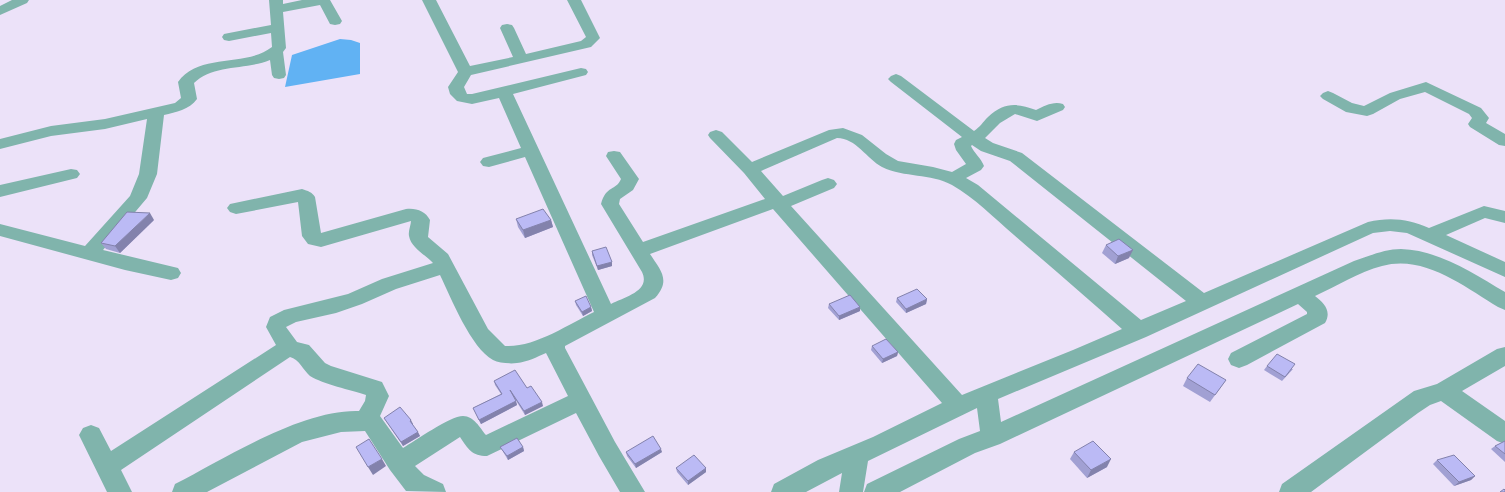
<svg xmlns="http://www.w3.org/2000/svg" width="1505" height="492" viewBox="0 0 1505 492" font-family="Cabin,sans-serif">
<rect width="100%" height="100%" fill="#ece2f9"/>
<path fill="#61b2f3" d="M 340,39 L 351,40 L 360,43 L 360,74 L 285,87 L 292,55 Z"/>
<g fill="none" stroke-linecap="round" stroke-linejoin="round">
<g fill="#80b4ac" fill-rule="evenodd">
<path d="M 12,0 L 29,0 L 27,3 L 0,15 L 0,6 Z"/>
<path d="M 269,0 L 283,0 L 283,4 L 302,0 L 330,0 L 342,21 L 340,24 L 335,25 L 330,24 L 320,5 L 283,12 L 286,48 L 283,52 L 286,75 L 284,78 L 279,79 L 274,78 L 272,75 L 270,60 C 246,70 213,64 194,83 L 197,99 C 189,110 176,112 164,115 L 157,174 L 147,198 L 103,250 L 178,268 L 181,273 L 178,278 L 171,280 L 125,270 L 0,236 L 0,224 L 85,246 L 130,196 L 139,174 L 147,119 L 105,129 L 51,136 L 0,149 L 0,139 L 51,126 L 105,119 L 175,103 L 181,98 L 178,82 C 199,52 245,68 272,47 L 271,33 L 229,41 L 224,40 L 222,37 L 224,34 L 229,33 L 271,25 Z"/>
<path d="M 422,0 L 436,0 L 470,66 L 513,57 L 500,28 L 502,25 L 507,24 L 512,25 L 514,28 L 526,54 L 581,41 L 586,37 L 585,35 L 567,0 L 581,0 L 600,38 L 591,47 L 471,75 L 464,87 L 467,94 L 472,94 L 581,68 L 586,69 L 588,72 L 586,75 L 513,94 L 611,304 C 625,297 651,291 642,272 L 601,204 C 606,185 616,191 621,179 L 606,156 L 608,152 L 614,151 L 620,152 L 639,179 L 633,190 L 620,199 L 619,204 L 643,242 L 765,199 L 744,173 L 710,138 L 708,135 L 710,132 L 716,130 L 722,132 L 752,162 L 829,130 L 843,128 L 862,135 L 886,154 L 898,161 L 933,167 L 952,172 L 966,164 L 956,150 L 954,144 L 956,140 L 962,137 L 891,82 L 888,79 L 891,76 L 896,74 L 901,76 L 974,131 C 980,127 983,122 988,117 C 1004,102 1017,103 1036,110 C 1045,106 1053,101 1063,104 L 1065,107 L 1063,110 L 1037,121 L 1015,114 L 1000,123 L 985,138 L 993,143 L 1022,153 L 1204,293 L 1368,222 C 1390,217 1409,219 1429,228 L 1484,206 L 1505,211 L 1505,223 L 1485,218 L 1446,235 L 1505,262 L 1505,277 L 1407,233 L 1390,231 L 1373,233 L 1146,337 L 998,399 L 1001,422 L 1354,261 C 1369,256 1385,249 1401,249 C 1439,250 1474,274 1505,292 L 1505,310 L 1498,307 C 1465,287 1424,254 1382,266 C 1359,272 1337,286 1315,296 C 1324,303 1332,311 1325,323 L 1247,365 L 1239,368 L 1231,365 L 1228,359 L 1231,353 L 1307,314 L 1307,312 L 1298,304 L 1000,444 L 975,453 L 900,492 L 864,492 L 867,484 L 959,439 L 980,431 L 977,408 L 868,461 L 863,492 L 839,492 L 842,473 L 806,492 L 771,492 L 774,484 L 818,460 L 873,437 L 942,403 L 773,209 L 650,254 C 661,271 671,280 655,298 L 565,346 L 565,348 L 615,442 L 645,492 L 620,492 L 599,456 L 576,413 L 487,456 C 472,456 468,449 460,437 L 415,466 L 424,475 L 443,484 L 446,492 L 406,491 L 390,470 L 365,431 L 341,432 L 302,442 L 207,492 L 172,492 L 175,484 C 226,458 302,409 359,411 L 365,401 L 366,395 C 351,390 323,384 310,376 C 303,370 299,359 290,357 L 121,470 L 132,492 L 107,492 L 79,435 L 83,428 L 91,425 L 99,428 L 111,451 L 276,345 L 266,327 L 270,317 L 284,310 L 348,294 L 382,279 L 433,263 C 426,255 411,248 409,236 C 408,231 411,225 411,221 L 321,247 L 308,244 L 302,236 L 298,202 L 236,214 L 230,212 L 227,208 L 230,204 L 302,189 C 308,191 312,192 315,197 L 321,233 L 406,209 C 417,208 425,211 430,220 L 428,237 L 448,254 L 488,329 L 505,346 C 534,348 569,324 594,312 L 525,157 L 489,167 L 483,166 L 480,162 L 483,158 L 521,148 L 499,98 L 472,104 L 457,101 L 450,94 L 448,87 L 458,72 ZM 837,138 C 856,138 867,159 882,167 C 905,178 930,173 952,185 C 975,198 994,218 1014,235 C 1050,266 1086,297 1122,329 L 1073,350 L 962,395 L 791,206 L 834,188 L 837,184 L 834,180 L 828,178 L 822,180 L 783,196 L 761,171 ZM 972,145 L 981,151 L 1010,161 L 1186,301 L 1141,320 L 978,185 L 966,178 L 981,170 L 984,166 C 981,158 974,153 971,146 ZM 440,275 C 451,298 471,348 493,360 C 499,363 510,364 517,363 C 527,362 537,357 546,353 L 568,396 L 486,435 C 480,428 474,416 463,416 C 450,416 415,441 403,448 L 380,416 L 389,396 L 382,382 L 331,366 L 325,363 L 309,345 L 297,342 L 286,327 L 296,322 L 336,313 L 362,304 L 396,289 Z"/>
<path d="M 1426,82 L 1481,108 L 1489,118 L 1486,123 L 1505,134 L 1505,146 L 1499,145 L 1470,127 L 1468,124 L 1472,118 L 1469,114 L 1425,92 L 1400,99 L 1373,114 L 1367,116 L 1346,112 L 1323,99 L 1320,96 L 1323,93 L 1328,91 L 1333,93 L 1352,103 L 1364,106 L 1390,93 Z"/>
<path d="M 71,169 L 77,170 L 80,174 L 77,178 L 0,197 L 0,185 Z"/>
<path d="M 1505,347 L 1505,366 L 1462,391 L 1505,421 L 1505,444 L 1497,441 L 1441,401 L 1430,405 L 1418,413 L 1311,492 L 1279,492 L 1282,484 L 1414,391 L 1437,384 L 1497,349 Z"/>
</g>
</g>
<g fill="#a1a0d3">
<path d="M 516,219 L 551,220 L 553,227 L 525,238 L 518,227 Z"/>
<path d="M 154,220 L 120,253 L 106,249 L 101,243 Z"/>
<path d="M 1106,245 L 1129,258 L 1115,264 L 1102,253 Z"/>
<path d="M 592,251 L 612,266 L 598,270 L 592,255 Z"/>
<path d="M 897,298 L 927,299 L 926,304 L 906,313 L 896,302 Z"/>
<path d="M 575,301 L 591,307 L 592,311 L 583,316 L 576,305 Z"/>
<path d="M 829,304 L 860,311 L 839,320 L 828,308 Z"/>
<path d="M 872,346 L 898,352 L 897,356 L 882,363 L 871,350 Z"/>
<path d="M 1267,366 L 1293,369 L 1282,381 L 1264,370 Z"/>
<path d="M 1187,378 L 1226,380 L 1210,402 L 1183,386 Z"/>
<path d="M 494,381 L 527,388 L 543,406 L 525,415 L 515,399 L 517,405 L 481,424 L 473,408 L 501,394 L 495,385 Z"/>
<path d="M 384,418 L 413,424 L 412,424 L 420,436 L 403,446 L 386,421 Z"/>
<path d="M 1505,441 L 1505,462 L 1491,449 L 1495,446 Z"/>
<path d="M 500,447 L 523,447 L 524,451 L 508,460 L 502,450 Z"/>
<path d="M 626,452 L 662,452 L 636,468 L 627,456 Z"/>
<path d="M 1074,452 L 1107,467 L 1087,478 L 1070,459 Z"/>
<path d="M 1437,460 L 1475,476 L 1471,480 L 1454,486 L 1433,464 Z"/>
<path d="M 676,468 L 706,468 L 706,472 L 688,485 L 677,472 Z"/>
</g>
<g fill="#8382ac">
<path d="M 150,213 L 154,220 L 120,253 L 115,246 Z"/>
<path d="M 551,220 L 553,227 L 525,238 L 523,230 Z"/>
<path d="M 1133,250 L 1129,258 L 1115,264 L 1118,256 Z"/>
<path d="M 612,262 L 612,266 L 598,270 L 597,266 Z"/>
<path d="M 927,299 L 926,304 L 906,313 L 906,309 Z"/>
<path d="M 591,307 L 592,311 L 583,316 L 582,312 Z"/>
<path d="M 860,307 L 860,311 L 839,320 L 839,316 Z"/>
<path d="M 898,352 L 897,356 L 882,363 L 883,359 Z"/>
<path d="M 516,401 L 517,405 L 481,424 L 479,420 Z"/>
<path d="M 542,402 L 543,406 L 525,415 L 524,411 Z"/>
<path d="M 411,420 L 413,424 L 412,425 L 410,421 Z"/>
<path d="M 418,432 L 420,436 L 403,446 L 401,442 Z"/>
<path d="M 523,447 L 524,451 L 508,460 L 507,456 Z"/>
<path d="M 661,449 L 662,452 L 636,468 L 635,464 Z"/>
<path d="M 382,459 L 386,466 L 373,475 L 368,467 Z"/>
<path d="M 1111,459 L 1107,467 L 1087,478 L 1091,470 Z"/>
<path d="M 706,468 L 706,472 L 688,485 L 688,481 Z"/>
<path d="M 1475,476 L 1471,480 L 1454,486 L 1459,482 Z"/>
</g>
<g fill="#bbbaf5" stroke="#8382ac">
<path d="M 543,209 L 551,220 L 523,230 L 516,219 Z"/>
<path d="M 127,212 L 150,213 L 115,246 L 101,243 Z"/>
<path d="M 1119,239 L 1133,250 L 1118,256 L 1106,245 Z"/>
<path d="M 606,247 L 612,262 L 597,266 L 592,251 Z"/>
<path d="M 917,289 L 927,299 L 906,309 L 897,298 Z"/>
<path d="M 850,295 L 860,307 L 839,316 L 829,304 Z"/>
<path d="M 586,296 L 591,307 L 582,312 L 575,301 Z"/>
<path d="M 886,339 L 898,352 L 883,359 L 872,346 Z"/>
<path d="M 1277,354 L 1295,364 L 1285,377 L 1267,366 Z"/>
<path d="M 1198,364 L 1226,380 L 1215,395 L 1187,378 Z"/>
<path d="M 515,370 L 527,388 L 531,386 L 542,402 L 524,411 L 510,390 L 516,401 L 479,420 L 473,408 L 502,394 L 494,381 Z"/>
<path d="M 400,407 L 411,420 L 410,421 L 418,432 L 401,442 L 384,418 Z"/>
<path d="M 653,436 L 661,449 L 635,464 L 626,452 Z"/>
<path d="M 517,438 L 523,447 L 507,456 L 500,447 Z"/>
<path d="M 369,439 L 382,459 L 368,467 L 356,447 Z"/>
<path d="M 1093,441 L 1111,459 L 1091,470 L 1074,452 Z"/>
<path d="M 1505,441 L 1505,454 L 1495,446 Z"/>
<path d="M 694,455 L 706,468 L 688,481 L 676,468 Z"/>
<path d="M 1454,455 L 1475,476 L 1459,482 L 1437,460 Z"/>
<path d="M 1504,489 L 1505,490 L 1505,492 L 1500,492 Z"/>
</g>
</svg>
